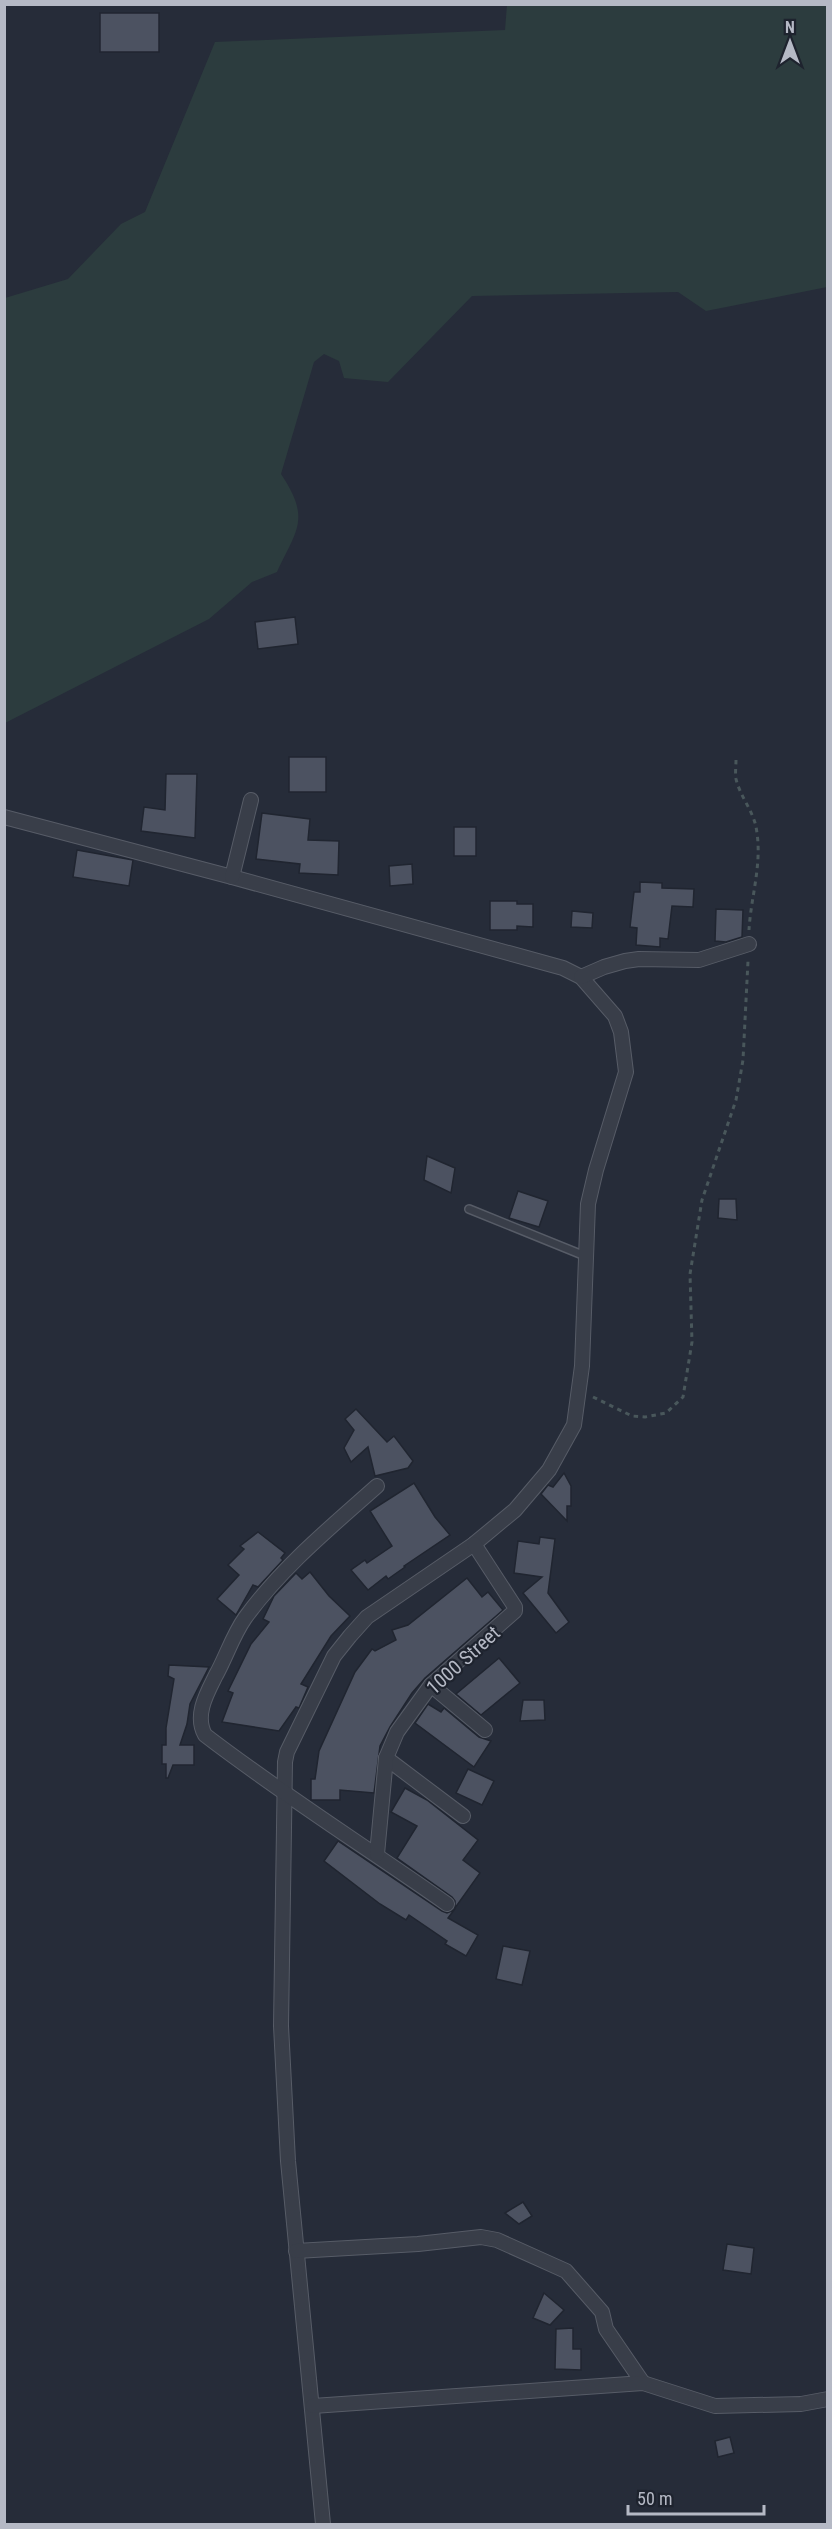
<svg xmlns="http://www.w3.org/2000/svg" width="832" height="2529" viewBox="0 0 832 2529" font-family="'Roboto Condensed',sans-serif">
<rect width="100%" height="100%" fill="#262c39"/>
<path fill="#2c3c3e" d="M 507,5 L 827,5 L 827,287 L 706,311 L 678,292 L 472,296 L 388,382 L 344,378 L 339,361 L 324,354 L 314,362 L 281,474 C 311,519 297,529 277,572 L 252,582 L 209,619 L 5,723 L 5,298 L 68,279 L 121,224 L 145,212 L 215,42 L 505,30 Z"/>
<g fill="#4c5261" stroke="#202530" stroke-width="1.5">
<rect x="100" y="13" width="59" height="39"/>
<path d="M 295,617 L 298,644 L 258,649 L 255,622 Z"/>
<rect x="289" y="757" width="37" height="35"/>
<path d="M 166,774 L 197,774 L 195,838 L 141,831 L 144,807 L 165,810 Z"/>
<path d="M 262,813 L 310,819 L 308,840 L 339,841 L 338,875 L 299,873 L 300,864 L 256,859 Z"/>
<rect x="454" y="827" width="22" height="29"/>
<path d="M 77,850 L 133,860 L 129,886 L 73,877 Z"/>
<path d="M 412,864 L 413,884 L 390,886 L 389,866 Z"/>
<path d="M 640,882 L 662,883 L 662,888 L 694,889 L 693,907 L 672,906 L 668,939 L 660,938 L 660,947 L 636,945 L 637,928 L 630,927 L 634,892 L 640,892 Z"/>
<path d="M 490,901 L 517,901 L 517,904 L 533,904 L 533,927 L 517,926 L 517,930 L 490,930 Z"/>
<path d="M 716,909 L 743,910 L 742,937 L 726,942 L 715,941 Z"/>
<path d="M 572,911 L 593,913 L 592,928 L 571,927 Z"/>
<path d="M 427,1156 L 455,1168 L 451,1193 L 424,1180 Z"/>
<path d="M 518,1191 L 548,1201 L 539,1227 L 509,1218 Z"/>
<path d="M 719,1199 L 736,1199 L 737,1220 L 718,1218 Z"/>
<path d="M 356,1409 L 387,1442 L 394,1436 L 413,1461 L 408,1468 L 375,1476 L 368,1447 L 351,1462 L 344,1448 L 354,1430 L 345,1419 Z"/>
<path d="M 564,1473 L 571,1486 L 571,1506 L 567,1506 L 567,1521 L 541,1494 L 548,1485 L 553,1487 Z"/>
<path d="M 414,1483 L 435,1517 L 450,1535 L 404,1566 L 405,1567 L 388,1579 L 386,1576 L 368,1590 L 351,1570 L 365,1560 L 367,1563 L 392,1546 L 370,1511 Z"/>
<path d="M 258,1532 L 285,1553 L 281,1558 L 283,1560 L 258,1587 L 253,1585 L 236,1615 L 217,1599 L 239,1575 L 228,1565 L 244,1549 L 240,1546 Z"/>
<path d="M 540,1537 L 555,1539 L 548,1593 L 569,1622 L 556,1633 L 523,1593 L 542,1577 L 514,1573 L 518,1541 L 539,1544 Z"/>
<path d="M 310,1572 L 329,1596 L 350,1616 L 331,1636 L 301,1684 L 308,1687 L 299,1708 L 296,1707 L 279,1731 L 222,1722 L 233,1693 L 228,1691 L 251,1644 L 269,1622 L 263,1619 L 274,1596 L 296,1573 L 302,1579 Z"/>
<path d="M 467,1578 L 482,1597 L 488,1592 L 503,1610 L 425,1678 L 412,1693 L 390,1727 L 380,1746 L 374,1793 L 340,1790 L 340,1800 L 311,1800 L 311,1779 L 315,1779 L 319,1751 L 355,1672 L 372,1649 L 375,1651 L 396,1640 L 392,1630 L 408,1625 Z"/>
<path d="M 499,1658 L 520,1683 L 481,1715 L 456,1694 Z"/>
<path d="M 169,1665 L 209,1667 L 190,1704 L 187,1724 L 180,1745 L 194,1745 L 194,1765 L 173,1765 L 168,1778 L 166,1778 L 166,1764 L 162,1764 L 162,1745 L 166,1745 L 166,1728 L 174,1679 L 168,1676 Z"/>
<path d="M 523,1700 L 544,1700 L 545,1720 L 520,1721 Z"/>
<path d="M 428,1704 L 441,1712 L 444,1708 L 479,1737 L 491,1741 L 474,1767 L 415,1723 Z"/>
<path d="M 468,1769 L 494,1781 L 482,1805 L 456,1793 Z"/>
<path d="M 405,1788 L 427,1800 L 478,1840 L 463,1860 L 480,1873 L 455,1908 L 455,1901 L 452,1897 L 397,1858 L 417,1826 L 391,1812 Z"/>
<path d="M 338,1841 L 442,1911 L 447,1913 L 454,1910 L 448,1918 L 478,1935 L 466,1956 L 445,1944 L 447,1941 L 409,1915 L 406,1920 L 380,1904 L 324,1861 Z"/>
<path d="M 503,1946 L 530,1951 L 522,1985 L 496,1979 Z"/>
<path d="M 523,2202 L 532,2216 L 519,2224 L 505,2213 Z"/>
<path d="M 727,2244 L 754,2248 L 751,2274 L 723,2270 Z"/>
<path d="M 544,2293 L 564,2310 L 550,2325 L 533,2318 Z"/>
<path d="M 573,2328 L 573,2349 L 581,2349 L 581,2370 L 555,2369 L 556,2329 Z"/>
<path d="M 730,2437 L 734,2453 L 718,2457 L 715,2441 Z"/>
</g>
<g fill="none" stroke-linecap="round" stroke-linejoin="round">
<g stroke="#575c67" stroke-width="10">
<path id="service" d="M 469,1209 L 585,1256"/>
</g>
<g stroke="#575c67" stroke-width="16">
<g id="minor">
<path d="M 4,817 L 232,877 L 563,968 L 581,977 L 615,1016 L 621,1032 L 626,1072 L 596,1170 L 588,1204 L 582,1366 L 574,1425 L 549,1470 L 515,1510 L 474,1544 L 367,1617 L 350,1636 L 334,1656 L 287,1752 L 285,1762 L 281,2026 L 288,2161 L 323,2524"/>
<path d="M 232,877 L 251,800"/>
<path d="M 581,977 L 604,967 L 625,961 L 639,959 L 699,960 L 749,944"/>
<path d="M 377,1486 C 331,1527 282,1567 245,1618 C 233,1635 226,1657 216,1675 C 207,1693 194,1715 205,1735 C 283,1795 366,1847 447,1904"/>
<path d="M 431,1685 L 485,1730"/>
<path d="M 386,1758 L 463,1816"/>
<path d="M 377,1854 L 386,1758 L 397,1732 L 431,1685 L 515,1611 L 515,1607 L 474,1544"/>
<path d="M 296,2251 L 418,2244 L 481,2237 L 497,2240 L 566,2271 L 602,2312 L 606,2329 L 643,2383"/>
<path d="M 313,2406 L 643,2383 L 715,2406 L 801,2404 L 828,2399"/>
</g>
</g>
<g stroke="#49575b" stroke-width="3" stroke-dasharray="4.5 4.5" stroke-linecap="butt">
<path d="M 736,760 C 736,766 735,773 736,779 C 740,796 753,811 756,827 C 763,863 751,895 749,930"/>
<path d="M 593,1397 L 632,1416 L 645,1417 L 666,1413 L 683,1397 L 692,1342 L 690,1274 L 702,1200 L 736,1100 L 743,1060 L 748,961"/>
</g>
<use href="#service" stroke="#393e49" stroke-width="7"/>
<use href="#minor" stroke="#393e49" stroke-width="14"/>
</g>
<g text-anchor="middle" stroke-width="4.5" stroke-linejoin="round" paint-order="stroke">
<g font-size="20" fill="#b5b9c5" stroke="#1e232e">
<text transform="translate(463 1660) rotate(-42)" y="7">1000 Street</text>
</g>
</g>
<rect width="832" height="2529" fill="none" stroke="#b5b9c5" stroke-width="12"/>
<g transform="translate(790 42)" stroke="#1e232e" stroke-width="4.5" paint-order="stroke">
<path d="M0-4.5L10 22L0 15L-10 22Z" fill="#b5b9c5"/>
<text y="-9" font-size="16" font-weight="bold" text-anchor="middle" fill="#b5b9c5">N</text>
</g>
<path d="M628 2505v9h136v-9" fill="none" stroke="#b5b9c5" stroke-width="3"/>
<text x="637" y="2505" font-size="18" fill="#b5b9c5" stroke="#1e232e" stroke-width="4.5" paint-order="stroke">50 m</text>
</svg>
